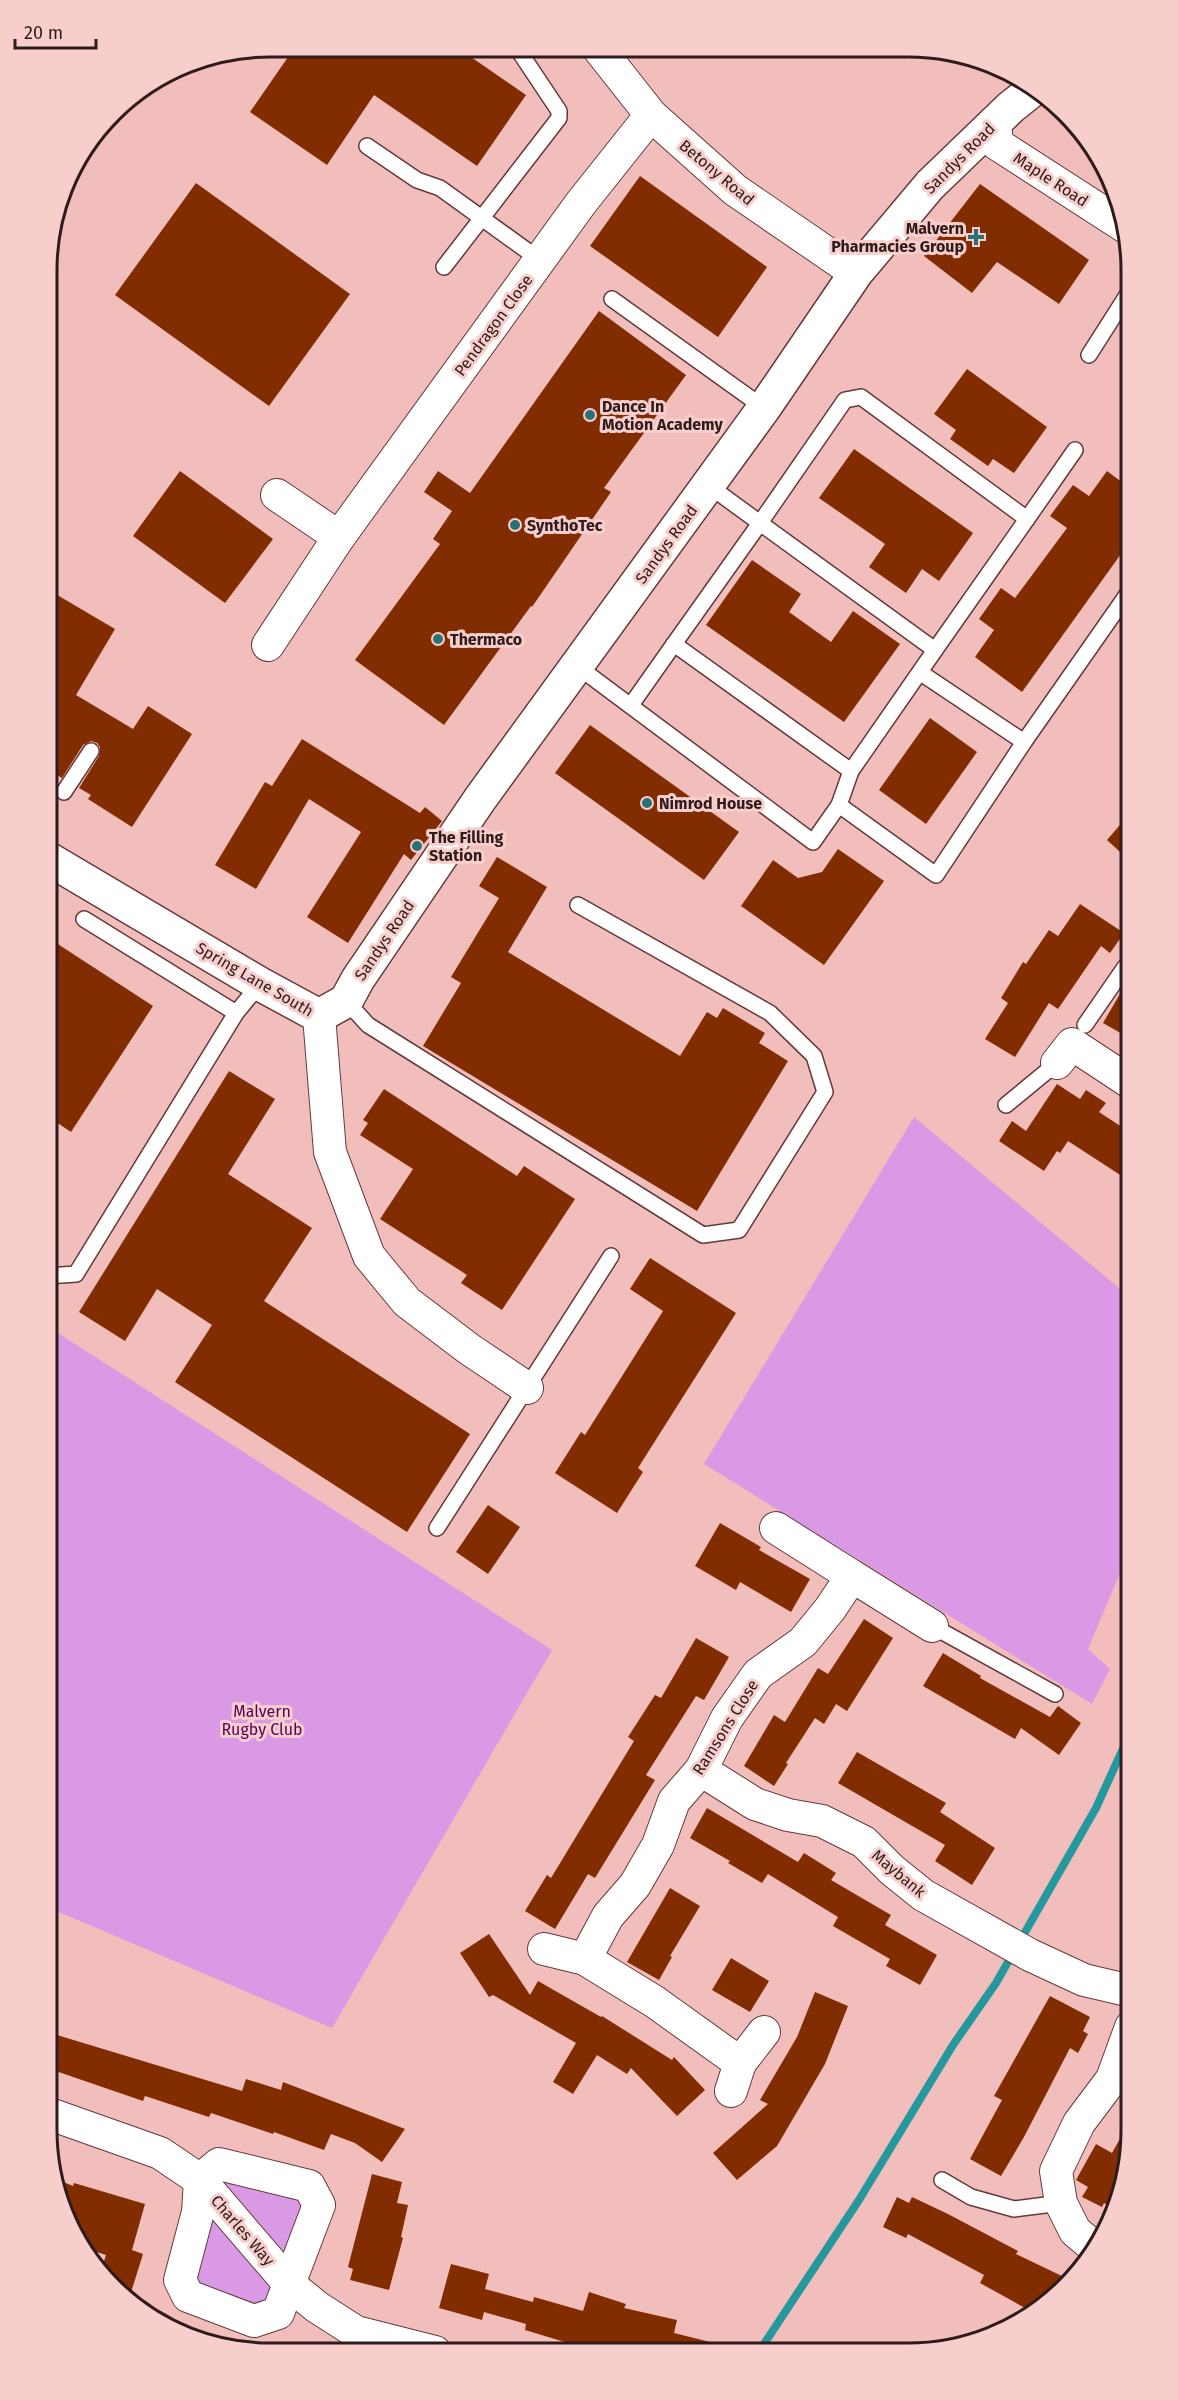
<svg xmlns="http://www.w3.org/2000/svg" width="1178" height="2400" viewBox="0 0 1178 2400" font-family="'Fira Sans',sans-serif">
<rect width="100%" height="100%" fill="#f2bebc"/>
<g fill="#d999e5">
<path d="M 914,1117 L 1131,1298 L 1131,1547 L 1088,1649 L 1110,1669 L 1092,1704 L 704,1464 Z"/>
<path d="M 47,1326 L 552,1650 L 332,2028 L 47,1907 Z"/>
<path d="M 214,2177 L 304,2197 L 309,2203 L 282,2258 Z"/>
<path d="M 212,2215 L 277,2290 L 257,2309 L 191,2289 Z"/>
</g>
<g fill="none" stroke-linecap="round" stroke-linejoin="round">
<path stroke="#25989e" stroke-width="8" d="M 758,2353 L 859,2200 L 953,2045 L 996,1983 L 1096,1808 L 1131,1731"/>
</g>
<g fill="#822c01">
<path d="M 295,47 L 458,48 L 526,95 L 477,166 L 374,95 L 327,165 L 250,112 Z"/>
<path d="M 640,176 L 767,267 L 718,337 L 590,246 Z"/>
<path d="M 196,183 L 350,294 L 269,406 L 115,295 Z"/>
<path d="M 980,184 L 1089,260 L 1059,304 L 997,262 L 972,293 L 924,256 Z"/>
<path d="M 599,311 L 686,375 L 604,488 L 611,492 L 532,607 L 531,606 L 444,725 L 355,660 L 440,544 L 433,539 L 452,511 L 424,492 L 438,471 L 470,493 Z"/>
<path d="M 967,369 L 1047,427 L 1014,473 L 993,459 L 988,466 L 950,439 L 956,430 L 934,414 Z"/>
<path d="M 854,449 L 973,533 L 939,581 L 922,569 L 906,593 L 869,567 L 885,544 L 819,498 Z"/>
<path d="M 180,471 L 273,539 L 225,603 L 133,536 Z"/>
<path d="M 1107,471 L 1131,489 L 1131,540 L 1022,692 L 975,657 L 994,630 L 979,619 L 1001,588 L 1015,598 L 1067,528 L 1050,516 L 1073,485 L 1089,496 Z"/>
<path d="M 752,560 L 801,594 L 789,612 L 831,642 L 853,611 L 900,644 L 844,722 L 706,625 Z"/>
<path d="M 47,589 L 115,629 L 76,695 L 133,729 L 148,706 L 192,734 L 132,827 L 88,799 L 91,795 L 79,788 L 99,756 L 100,747 L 97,743 L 91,741 L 83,745 L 62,778 L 47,769 Z"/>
<path d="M 930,718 L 977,752 L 926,824 L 879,790 Z"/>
<path d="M 590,725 L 739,832 L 704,880 L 555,773 Z"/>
<path d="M 302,739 L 420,813 L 425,807 L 442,821 L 411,860 L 404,854 L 348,943 L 307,917 L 361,832 L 309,799 L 256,889 L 215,865 L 265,782 L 272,786 Z"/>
<path d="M 1131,812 L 1131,862 L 1107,840 Z"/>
<path d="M 838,849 L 884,881 L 824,965 L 741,906 L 773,860 L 798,878 L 822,872 Z"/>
<path d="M 497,857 L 547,887 L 508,952 L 680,1056 L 707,1012 L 717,1018 L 723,1008 L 765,1033 L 759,1043 L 788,1061 L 697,1211 L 423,1046 L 461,983 L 451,977 L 499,898 L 479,886 Z"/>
<path d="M 1080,904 L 1124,933 L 1110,953 L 1101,946 L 1058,1009 L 1049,1003 L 1015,1057 L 985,1039 L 1008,1003 L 1001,998 L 1023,962 L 1026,964 L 1049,930 L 1058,936 Z"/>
<path d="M 47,937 L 153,1006 L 71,1132 L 47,1116 Z"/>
<path d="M 1131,975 L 1131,1039 L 1103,1023 Z"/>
<path d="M 229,1071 L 275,1099 L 228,1174 L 312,1228 L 264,1301 L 470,1434 L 407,1532 L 175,1382 L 212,1325 L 157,1289 L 125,1341 L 79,1312 Z"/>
<path d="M 1057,1084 L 1080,1099 L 1086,1090 L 1106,1103 L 1099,1112 L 1131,1133 L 1131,1182 L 1068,1141 L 1060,1153 L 1057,1151 L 1044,1171 L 999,1141 L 1012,1121 L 1026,1131 Z"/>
<path d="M 384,1089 L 517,1176 L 524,1166 L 575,1199 L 502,1310 L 461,1283 L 467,1275 L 380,1219 L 413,1169 L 360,1135 L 368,1123 L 363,1120 Z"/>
<path d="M 650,1258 L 736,1313 L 638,1468 L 643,1472 L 617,1513 L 555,1473 L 581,1432 L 585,1435 L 663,1311 L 630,1289 Z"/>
<path d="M 488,1505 L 520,1527 L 488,1574 L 456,1552 Z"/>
<path d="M 720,1523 L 761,1547 L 759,1550 L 810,1579 L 791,1612 L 740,1582 L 736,1590 L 695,1566 Z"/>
<path d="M 864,1619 L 893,1638 L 847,1711 L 836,1704 L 824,1724 L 815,1718 L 786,1763 L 788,1764 L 774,1786 L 744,1766 L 774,1715 L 785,1722 L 818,1668 L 828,1674 Z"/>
<path d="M 696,1638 L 729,1657 L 704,1700 L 696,1696 L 646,1775 L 655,1780 L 595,1878 L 588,1874 L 555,1929 L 525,1911 L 547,1875 L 551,1878 L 634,1741 L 628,1737 L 655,1695 L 661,1698 Z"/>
<path d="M 943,1653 L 981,1676 L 980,1678 L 1050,1717 L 1058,1706 L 1081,1723 L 1059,1755 L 1021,1728 L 1015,1739 L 923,1686 Z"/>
<path d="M 857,1752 L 946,1803 L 940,1812 L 995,1848 L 972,1885 L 935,1861 L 945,1845 L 838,1783 Z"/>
<path d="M 707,1808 L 798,1862 L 804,1853 L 836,1873 L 831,1880 L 891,1915 L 885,1925 L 937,1955 L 920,1985 L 886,1966 L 890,1959 L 833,1926 L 838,1917 L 768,1874 L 762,1883 L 728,1863 L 730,1861 L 690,1838 Z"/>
<path d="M 670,1888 L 700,1906 L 670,1956 L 672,1957 L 659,1980 L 627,1962 Z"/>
<path d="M 489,1934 L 530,1995 L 538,1981 L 601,2017 L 602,2016 L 672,2060 L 674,2057 L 705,2090 L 677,2116 L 631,2068 L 627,2074 L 597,2055 L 573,2094 L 553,2082 L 576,2043 L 493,1995 L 489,1997 L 460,1953 Z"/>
<path d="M 731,1958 L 769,1981 L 750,2012 L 712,1990 Z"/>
<path d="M 815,1992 L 848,2006 L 825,2064 L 777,2146 L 737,2180 L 713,2153 L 768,2104 L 760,2100 L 797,2037 Z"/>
<path d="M 1050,1996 L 1090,2017 L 1083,2031 L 1088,2034 L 1078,2053 L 1070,2048 L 1024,2137 L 1001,2176 L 970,2159 L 1002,2100 L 994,2096 Z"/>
<path d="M 47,2032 L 242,2091 L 246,2079 L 281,2090 L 283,2082 L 405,2129 L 382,2162 L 355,2143 L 331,2134 L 324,2150 L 274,2132 L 273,2134 L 211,2113 L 209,2117 L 145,2096 L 143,2101 L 47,2068 Z"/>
<path d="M 1131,2119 L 1131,2144 L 1120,2202 L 1115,2210 L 1104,2203 L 1102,2207 L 1082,2197 L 1088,2187 L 1076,2180 L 1096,2144 L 1112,2153 Z"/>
<path d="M 372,2174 L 402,2182 L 397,2203 L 408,2205 L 401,2237 L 403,2238 L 389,2290 L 350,2280 L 353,2269 L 348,2267 Z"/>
<path d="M 54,2178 L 73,2186 L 74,2183 L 145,2204 L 132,2250 L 143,2254 L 128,2302 L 100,2273 L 106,2255 L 81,2247 L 58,2202 Z"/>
<path d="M 897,2197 L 909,2203 L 912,2197 L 948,2214 L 1018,2251 L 1016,2254 L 1066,2278 L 1059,2293 L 1044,2308 L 1034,2313 L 980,2283 L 984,2275 L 908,2234 L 906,2238 L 883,2227 Z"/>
<path d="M 451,2264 L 489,2274 L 485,2289 L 533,2302 L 534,2297 L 583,2311 L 589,2292 L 626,2304 L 624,2308 L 677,2320 L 674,2333 L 722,2345 L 721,2353 L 601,2353 L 525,2330 L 526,2324 L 484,2312 L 482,2320 L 439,2308 Z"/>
</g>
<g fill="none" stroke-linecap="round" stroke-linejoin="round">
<g stroke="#643a39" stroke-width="18">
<g id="service">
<path d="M 367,146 L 417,180 L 440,188 L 540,260"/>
<path d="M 444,267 L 559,118 L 559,111 L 517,48"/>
<path d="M 612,299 L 764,408"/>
<path d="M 1089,355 L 1131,289"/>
<path d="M 708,485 L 760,523 L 845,400 L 861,397 L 1027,519 L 935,650"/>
<path d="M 1027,519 L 1075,450"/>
<path d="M 577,666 L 813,842 L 839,805 L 851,771 L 935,650 L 760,523 L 674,644"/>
<path d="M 631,705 L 674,644 L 851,771"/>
<path d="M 1024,742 L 1131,589"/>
<path d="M 64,792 L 91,751"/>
<path d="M 839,805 L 936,875 L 1024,742 L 921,673"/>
<path d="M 84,919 L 236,1013"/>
<path d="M 346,1001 L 368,1025 L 703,1235 L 739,1230 L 825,1092 L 814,1056 L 770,1013 L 578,905"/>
<path d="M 1085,1025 L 1125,967"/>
<path d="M 1006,1105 L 1057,1063"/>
<path d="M 47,1276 L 76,1274 L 236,1013 L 260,984"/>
<path d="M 437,1528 L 611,1256"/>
<path d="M 932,1626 L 1055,1694"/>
<path d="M 942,2180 L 971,2197 L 1014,2209 L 1061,2203"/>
</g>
</g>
<g stroke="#643a39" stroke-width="34">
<g id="minor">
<path d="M 599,49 L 651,115 L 735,190 L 856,273"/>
<path d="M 995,122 L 997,144 L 1124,226"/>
<path d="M 277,495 L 339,537"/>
<path d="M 268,645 L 339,537 L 581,203 L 651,115"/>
<path d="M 319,1016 L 330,1152 L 369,1256 L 407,1302 L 469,1349 L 527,1388"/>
<path d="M 1057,1063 L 1072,1044 L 1131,1083"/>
<path d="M 776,1528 L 852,1576"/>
<path d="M 701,1770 L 755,1804 L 788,1815 L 822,1821 L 864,1842 L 892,1870 L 923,1895 L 1030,1955 L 1084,1980 L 1131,1991"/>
<path d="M 544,1949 L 585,1959"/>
<path d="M 740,2063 L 764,2032"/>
<path d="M 731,2091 L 740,2063 L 655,2002 L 585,1959 L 608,1916 L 635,1885 L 658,1845 L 674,1801 L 701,1770 L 727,1718 L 758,1674 L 803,1642 L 830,1609 L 852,1576 L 932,1626"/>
<path d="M 47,2113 L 160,2153 L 200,2180 L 290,2285 L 317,2307 L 356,2332 L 435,2352"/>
<path d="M 219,2164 L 309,2186 L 319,2205 L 278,2313 L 254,2321 L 188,2296 L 180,2280 L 198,2212 L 200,2180 Z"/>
<path d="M 1095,2248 L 1075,2231 L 1061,2203 L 1056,2171 L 1079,2123 L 1112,2079 L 1131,2027"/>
</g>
</g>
<g stroke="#643a39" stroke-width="36">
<path id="tertiary" d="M 47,858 L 260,984 L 319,1016 L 346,1001 L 358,979 L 480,799 L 764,408 L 856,273 L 930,185 L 1011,107 L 1035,88"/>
</g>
<use href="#service" stroke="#fff" stroke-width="15"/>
<use href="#minor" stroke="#fff" stroke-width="32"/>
<use href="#tertiary" stroke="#fff" stroke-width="33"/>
</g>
<g fill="#287277" stroke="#f8cecc" stroke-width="2">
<path d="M973 228h6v6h6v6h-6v6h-6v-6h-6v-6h6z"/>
<circle cx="590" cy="415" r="6"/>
<circle cx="515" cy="525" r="6"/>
<circle cx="438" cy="639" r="6"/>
<circle cx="647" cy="803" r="6"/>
<circle cx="417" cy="846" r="6"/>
</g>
<g text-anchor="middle" stroke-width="6" stroke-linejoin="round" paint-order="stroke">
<g font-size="16" fill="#2e1b1b" stroke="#f8cecc">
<text transform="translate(959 158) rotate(-45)" y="6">Sandys Road</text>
<text transform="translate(717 172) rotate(40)" y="6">Betony Road</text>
<text transform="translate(1051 179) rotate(33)" y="6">Maple Road</text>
<text transform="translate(493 325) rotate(-54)" y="6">Pendragon Close</text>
<text transform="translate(666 544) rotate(-54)" y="6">Sandys Road</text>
<text transform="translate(384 940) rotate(-56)" y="6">Sandys Road</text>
<text transform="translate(255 979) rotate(30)" y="6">Spring Lane South</text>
<text transform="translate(725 1727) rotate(-58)" y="6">Ramsons Close</text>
<text transform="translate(899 1873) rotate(40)" y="6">Maybank</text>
<text transform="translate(243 2230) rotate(49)" y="6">Charles Way</text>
</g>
<g font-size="16" font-weight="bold" fill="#2e1b1b" stroke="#f8cecc" text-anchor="start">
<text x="964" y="234" text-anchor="end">Malvern<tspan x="964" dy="18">Pharmacies Group</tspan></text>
<text x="602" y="412">Dance In<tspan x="602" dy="18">Motion Academy</tspan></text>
<text x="527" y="531">SynthoTec</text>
<text x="450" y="645">Thermaco</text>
<text x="659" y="809">Nimrod House</text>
<text x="429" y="843">The Filling<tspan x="429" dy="18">Station</tspan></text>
</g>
<g font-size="16" fill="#50005d" stroke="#f8cecc">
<text x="262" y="1717">Malvern<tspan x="262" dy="18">Rugby Club</tspan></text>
</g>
</g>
<path d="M0 0H1178V2400H0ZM270 57H908A213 213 0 0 1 1121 270V2130A213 213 0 0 1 908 2343H270A213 213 0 0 1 57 2130V270A213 213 0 0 1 270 57Z" fill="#f8cecc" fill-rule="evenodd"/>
<path fill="none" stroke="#2e1b1b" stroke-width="3" d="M270 57H908A213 213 0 0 1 1121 270V2130A213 213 0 0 1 908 2343H270A213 213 0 0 1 57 2130V270A213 213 0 0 1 270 57Z"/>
<path d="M15 39v9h81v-9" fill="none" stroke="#2e1b1b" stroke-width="3"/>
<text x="24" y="39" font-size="18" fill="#2e1b1b" stroke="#f8cecc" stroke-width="4.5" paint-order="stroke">20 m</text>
</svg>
